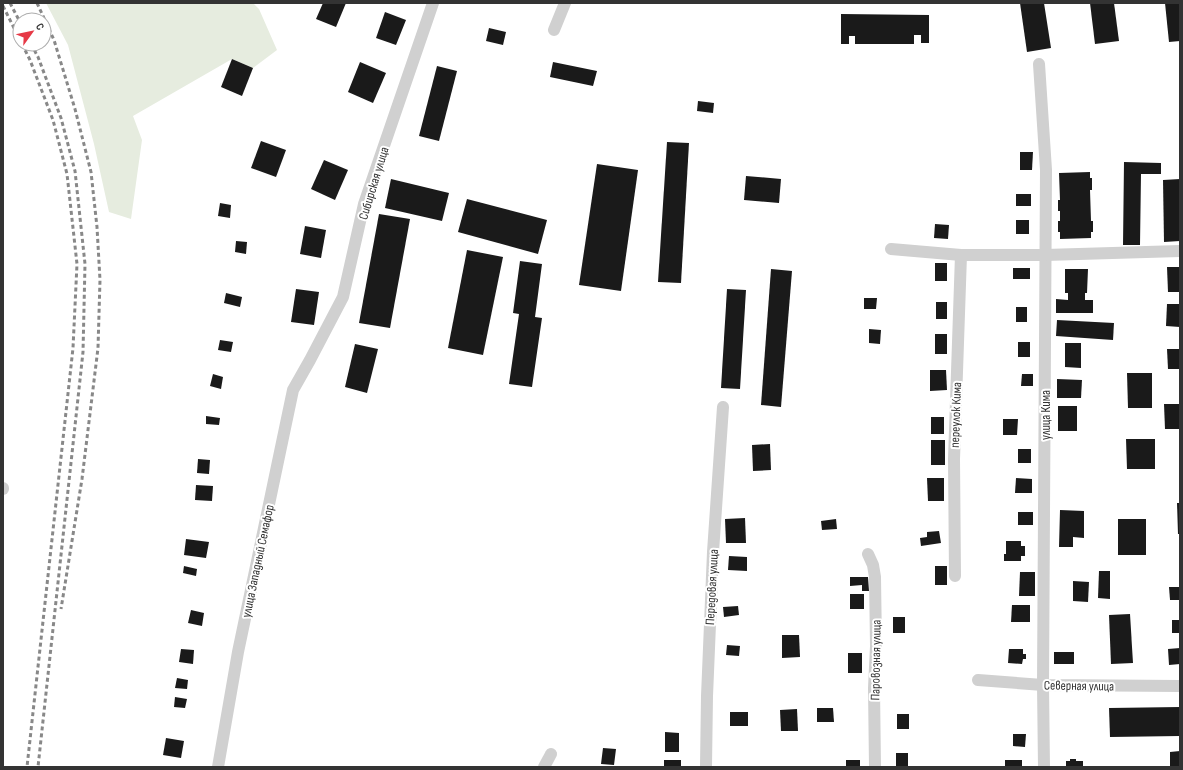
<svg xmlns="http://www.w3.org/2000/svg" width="1183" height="770" viewBox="0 0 1183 770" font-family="'Sofia Sans Condensed',sans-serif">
<rect width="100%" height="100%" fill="#fff"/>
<path fill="#e6ecdf" d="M 46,3 L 253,3 L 259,9 L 277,50 L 253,68 L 232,59 L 133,116 L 142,140 L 131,219 L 109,212 L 94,144 L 68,45 Z"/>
<g fill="#1a1a1a">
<path d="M 323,3 L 346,3 L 336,27 L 316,19 Z"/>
<path d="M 1020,3 L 1044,3 L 1051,48 L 1027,52 Z"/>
<path d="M 1090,3 L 1114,3 L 1119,41 L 1095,44 Z"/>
<path d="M 1165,3 L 1180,3 L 1180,41 L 1169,42 Z"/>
<path d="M 385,12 L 406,20 L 396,45 L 376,38 Z"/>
<path d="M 841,14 L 929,15 L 929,43 L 921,43 L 921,35 L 914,35 L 914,44 L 855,44 L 855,36 L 849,36 L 849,44 L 841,44 Z"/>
<path d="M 489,28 L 506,32 L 503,45 L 486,41 Z"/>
<path d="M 232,59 L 253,68 L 242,96 L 221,87 Z"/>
<path d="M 360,62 L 386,73 L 373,103 L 348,92 Z"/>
<path d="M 553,62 L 597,71 L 593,86 L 550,77 Z"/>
<path d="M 437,66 L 457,71 L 439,141 L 419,136 Z"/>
<path d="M 698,101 L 714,103 L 713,113 L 697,111 Z"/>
<path d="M 261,141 L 286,150 L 276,177 L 251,168 Z"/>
<path d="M 667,142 L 689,143 L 681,283 L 658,282 Z"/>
<path d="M 1020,152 L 1033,152 L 1032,170 L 1020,170 Z"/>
<path d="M 324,160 L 348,170 L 335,200 L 311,189 Z"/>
<path d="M 1124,162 L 1161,163 L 1161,174 L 1141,174 L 1140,245 L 1123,245 Z"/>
<path d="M 597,164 L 638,170 L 621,291 L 579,285 Z"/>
<path d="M 1090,172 L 1090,178 L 1092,178 L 1092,190 L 1090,190 L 1091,221 L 1093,221 L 1093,232 L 1091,232 L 1091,238 L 1060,239 L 1060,232 L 1058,232 L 1058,221 L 1060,221 L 1060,211 L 1058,211 L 1058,200 L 1060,200 L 1059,173 Z"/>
<path d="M 746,176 L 781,179 L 779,203 L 744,200 Z"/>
<path d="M 391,179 L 449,193 L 442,221 L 385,208 Z"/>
<path d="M 1180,179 L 1180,241 L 1164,242 L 1163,180 Z"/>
<rect x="1016" y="194" width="15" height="12"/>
<path d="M 467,199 L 547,220 L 538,254 L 458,232 Z"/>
<path d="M 220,203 L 231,205 L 230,218 L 218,216 Z"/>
<path d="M 379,214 L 410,219 L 390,328 L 359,323 Z"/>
<rect x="1016" y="220" width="13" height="14"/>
<path d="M 935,224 L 949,225 L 948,239 L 934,238 Z"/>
<path d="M 305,226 L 326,230 L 321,258 L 300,254 Z"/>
<path d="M 236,241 L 247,242 L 246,254 L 235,252 Z"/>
<path d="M 467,250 L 503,257 L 483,355 L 448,348 Z"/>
<path d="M 520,261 L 542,264 L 535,317 L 542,318 L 532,387 L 509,384 L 519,314 L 513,313 Z"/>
<rect x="935" y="263" width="12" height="18"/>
<path d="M 1167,267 L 1180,267 L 1180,292 L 1168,292 Z"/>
<rect x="1013" y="268" width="17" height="11"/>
<path d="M 771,269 L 792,271 L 781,407 L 761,405 Z"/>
<path d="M 1065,269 L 1088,269 L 1087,293 L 1085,293 L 1085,300 L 1093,300 L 1093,313 L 1056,313 L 1056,299 L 1068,300 L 1068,293 L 1065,293 Z"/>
<path d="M 296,289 L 319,292 L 314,325 L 291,322 Z"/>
<path d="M 727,289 L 746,290 L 740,389 L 721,388 Z"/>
<path d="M 226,293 L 242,297 L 240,307 L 224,303 Z"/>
<path d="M 864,298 L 877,298 L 876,309 L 864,309 Z"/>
<rect x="936" y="302" width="11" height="17"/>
<path d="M 1167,304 L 1180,304 L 1180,327 L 1166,326 Z"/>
<rect x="1016" y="307" width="11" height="15"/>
<path d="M 1057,320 L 1114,323 L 1113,340 L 1056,336 Z"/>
<path d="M 869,329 L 881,330 L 880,344 L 869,343 Z"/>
<rect x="935" y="334" width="12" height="20"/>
<path d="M 220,340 L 233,342 L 231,352 L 218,350 Z"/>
<rect x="1018" y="342" width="12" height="15"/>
<path d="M 1065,343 L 1081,343 L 1081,368 L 1065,367 Z"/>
<path d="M 355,344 L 378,349 L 367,393 L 345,387 Z"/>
<path d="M 1167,349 L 1180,349 L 1180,369 L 1168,369 Z"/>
<path d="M 930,370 L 946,370 L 947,390 L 930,391 Z"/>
<path d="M 1127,373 L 1152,373 L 1152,408 L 1128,408 Z"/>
<path d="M 213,374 L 223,377 L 221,389 L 210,386 Z"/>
<path d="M 1022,374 L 1033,374 L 1033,386 L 1021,386 Z"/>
<path d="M 1057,379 L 1082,380 L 1081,398 L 1057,398 Z"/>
<path d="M 1164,404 L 1180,404 L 1180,429 L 1165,429 Z"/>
<rect x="1058" y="406" width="19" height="25"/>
<path d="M 206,416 L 220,418 L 219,425 L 206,424 Z"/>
<rect x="931" y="417" width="13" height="17"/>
<path d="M 1003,419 L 1018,419 L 1017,435 L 1003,435 Z"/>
<path d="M 1126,439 L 1155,439 L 1155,469 L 1127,469 Z"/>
<rect x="931" y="440" width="14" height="25"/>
<path d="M 770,444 L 771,470 L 753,471 L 752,445 Z"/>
<rect x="1018" y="449" width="13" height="14"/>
<path d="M 198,459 L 210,460 L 209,474 L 197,473 Z"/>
<path d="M 927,478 L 944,478 L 944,501 L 928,501 Z"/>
<path d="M 1016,478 L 1032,479 L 1032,493 L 1015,493 Z"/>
<path d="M 196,485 L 213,486 L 212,501 L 195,500 Z"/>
<path d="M 1177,503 L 1180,503 L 1180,534 L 1178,534 Z"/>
<path d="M 1060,510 L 1084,511 L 1084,538 L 1073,537 L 1073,547 L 1059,547 Z"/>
<rect x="1018" y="512" width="15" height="13"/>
<path d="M 745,518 L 746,543 L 726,543 L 725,519 Z"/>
<path d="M 836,519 L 837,529 L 822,530 L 821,521 Z"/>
<rect x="1118" y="519" width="28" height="36"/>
<path d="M 939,531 L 941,543 L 921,546 L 920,538 L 927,537 L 927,532 Z"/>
<path d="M 186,539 L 209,542 L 206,558 L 184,555 Z"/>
<path d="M 1006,541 L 1021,541 L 1021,546 L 1025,546 L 1025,556 L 1021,556 L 1021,561 L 1004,561 L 1004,554 L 1006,554 Z"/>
<path d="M 729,556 L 747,557 L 747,571 L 728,570 Z"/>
<path d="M 184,566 L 197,569 L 196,576 L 183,573 Z"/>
<rect x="935" y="566" width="12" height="19"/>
<path d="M 1099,571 L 1110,571 L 1110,599 L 1098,598 Z"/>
<path d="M 1020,572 L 1035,572 L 1035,596 L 1019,596 Z"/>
<path d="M 850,577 L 868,577 L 869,591 L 862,591 L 862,585 L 850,586 Z"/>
<path d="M 1073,581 L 1089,582 L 1088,602 L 1073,601 Z"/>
<path d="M 1169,587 L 1180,587 L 1180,600 L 1170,600 Z"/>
<rect x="850" y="594" width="14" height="15"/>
<path d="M 1012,605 L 1030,605 L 1030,622 L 1011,622 Z"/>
<path d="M 738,606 L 739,615 L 724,617 L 723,607 Z"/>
<path d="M 191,610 L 204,613 L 202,626 L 188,623 Z"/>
<path d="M 1130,614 L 1133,663 L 1111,664 L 1109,615 Z"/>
<rect x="893" y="617" width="12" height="16"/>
<rect x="1172" y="620" width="8" height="13"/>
<path d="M 782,635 L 799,635 L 800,657 L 782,658 Z"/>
<path d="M 727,645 L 740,646 L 739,656 L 726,655 Z"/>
<path d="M 1180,648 L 1180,664 L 1169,665 L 1168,649 Z"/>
<path d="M 181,649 L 194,650 L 193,664 L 179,662 Z"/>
<path d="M 1009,649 L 1023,649 L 1023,654 L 1026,654 L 1026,659 L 1023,659 L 1022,664 L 1008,663 Z"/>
<rect x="1054" y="652" width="20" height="12"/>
<rect x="848" y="653" width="14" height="20"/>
<path d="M 177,678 L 188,680 L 187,689 L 175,688 Z"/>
<path d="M 175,697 L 187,699 L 185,708 L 174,707 Z"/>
<path d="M 1180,707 L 1180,736 L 1110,737 L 1109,708 Z"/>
<path d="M 817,708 L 833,708 L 834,722 L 817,722 Z"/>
<path d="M 797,709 L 798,731 L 781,731 L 780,710 Z"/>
<rect x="730" y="712" width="18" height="14"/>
<rect x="897" y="714" width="12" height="15"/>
<path d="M 665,732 L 679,733 L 679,752 L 665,752 Z"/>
<path d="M 1013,734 L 1026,734 L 1025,747 L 1013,746 Z"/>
<path d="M 166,738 L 184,741 L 181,758 L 163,755 Z"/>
<path d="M 603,748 L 616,749 L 614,765 L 601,764 Z"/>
<path d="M 1180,751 L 1180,766 L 1170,767 L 1170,752 Z"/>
<rect x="896" y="753" width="12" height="14"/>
<path d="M 1070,759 L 1076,759 L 1076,761 L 1083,761 L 1083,767 L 1066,767 L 1066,761 L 1070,761 Z"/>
<rect x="664" y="760" width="17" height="7"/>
<rect x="846" y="760" width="14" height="7"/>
<rect x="1005" y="760" width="17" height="7"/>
</g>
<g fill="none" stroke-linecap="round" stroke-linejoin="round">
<g stroke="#d0d0d0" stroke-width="12">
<path d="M 554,30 L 565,3"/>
<path d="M 1039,64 L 1046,170 L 1043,685 L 1044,767"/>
<path d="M 891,249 L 961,255 L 1045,255 L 1180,251"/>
<path d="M 3,488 L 3,489"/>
<path d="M 868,554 L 873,565 L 875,577 L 876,646 L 874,688 L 875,767"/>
<path d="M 955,576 L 954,459 L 961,255"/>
<path d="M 978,680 L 1043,685 L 1180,686"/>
<path d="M 218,767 L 238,652 L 293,390 L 310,360 L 343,297 L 364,204 L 433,3"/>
<path d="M 544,767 L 551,754"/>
<path d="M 706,767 L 707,696 L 713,552 L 723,407"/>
</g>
<g stroke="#888" stroke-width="3" stroke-dasharray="4 3" stroke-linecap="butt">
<path d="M 10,3 L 20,22"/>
<path d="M 37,3 L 54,40 L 75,109 L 91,172 L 97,227 L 100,280 L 98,348 L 82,479 L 61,609"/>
<path d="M 3,6 L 20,40"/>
<path d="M 22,44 L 30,60 L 53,120 L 67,174 L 77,264 L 73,348 L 27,767"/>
<path d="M 31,44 L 38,57 L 61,118 L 75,171 L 85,264 L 83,352 L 38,767"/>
</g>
</g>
<g text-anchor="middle" stroke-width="4" stroke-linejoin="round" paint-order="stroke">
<g font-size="13" fill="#333" stroke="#fff">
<text transform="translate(373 183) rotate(-73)" y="5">Сибирская улица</text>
<text transform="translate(955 415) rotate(-88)" y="5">переулок Кима</text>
<text transform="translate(1045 415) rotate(-90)" y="5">улица Кима</text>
<text transform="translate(257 561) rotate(-78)" y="5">улица Западный Семафор</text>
<text transform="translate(711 587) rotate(-87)" y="5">Передовая улица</text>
<text transform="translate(875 660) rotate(-89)" y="5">Паровозная улица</text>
<text transform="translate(1079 685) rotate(1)" y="5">Северная улица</text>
</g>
</g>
<rect width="1183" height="770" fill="none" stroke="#333333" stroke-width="8"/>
<g transform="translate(32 32) rotate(57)"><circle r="19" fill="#ffffff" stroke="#adadad"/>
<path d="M0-3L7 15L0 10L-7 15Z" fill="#e63946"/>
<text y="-6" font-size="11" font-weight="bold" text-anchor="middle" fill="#333333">С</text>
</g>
</svg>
